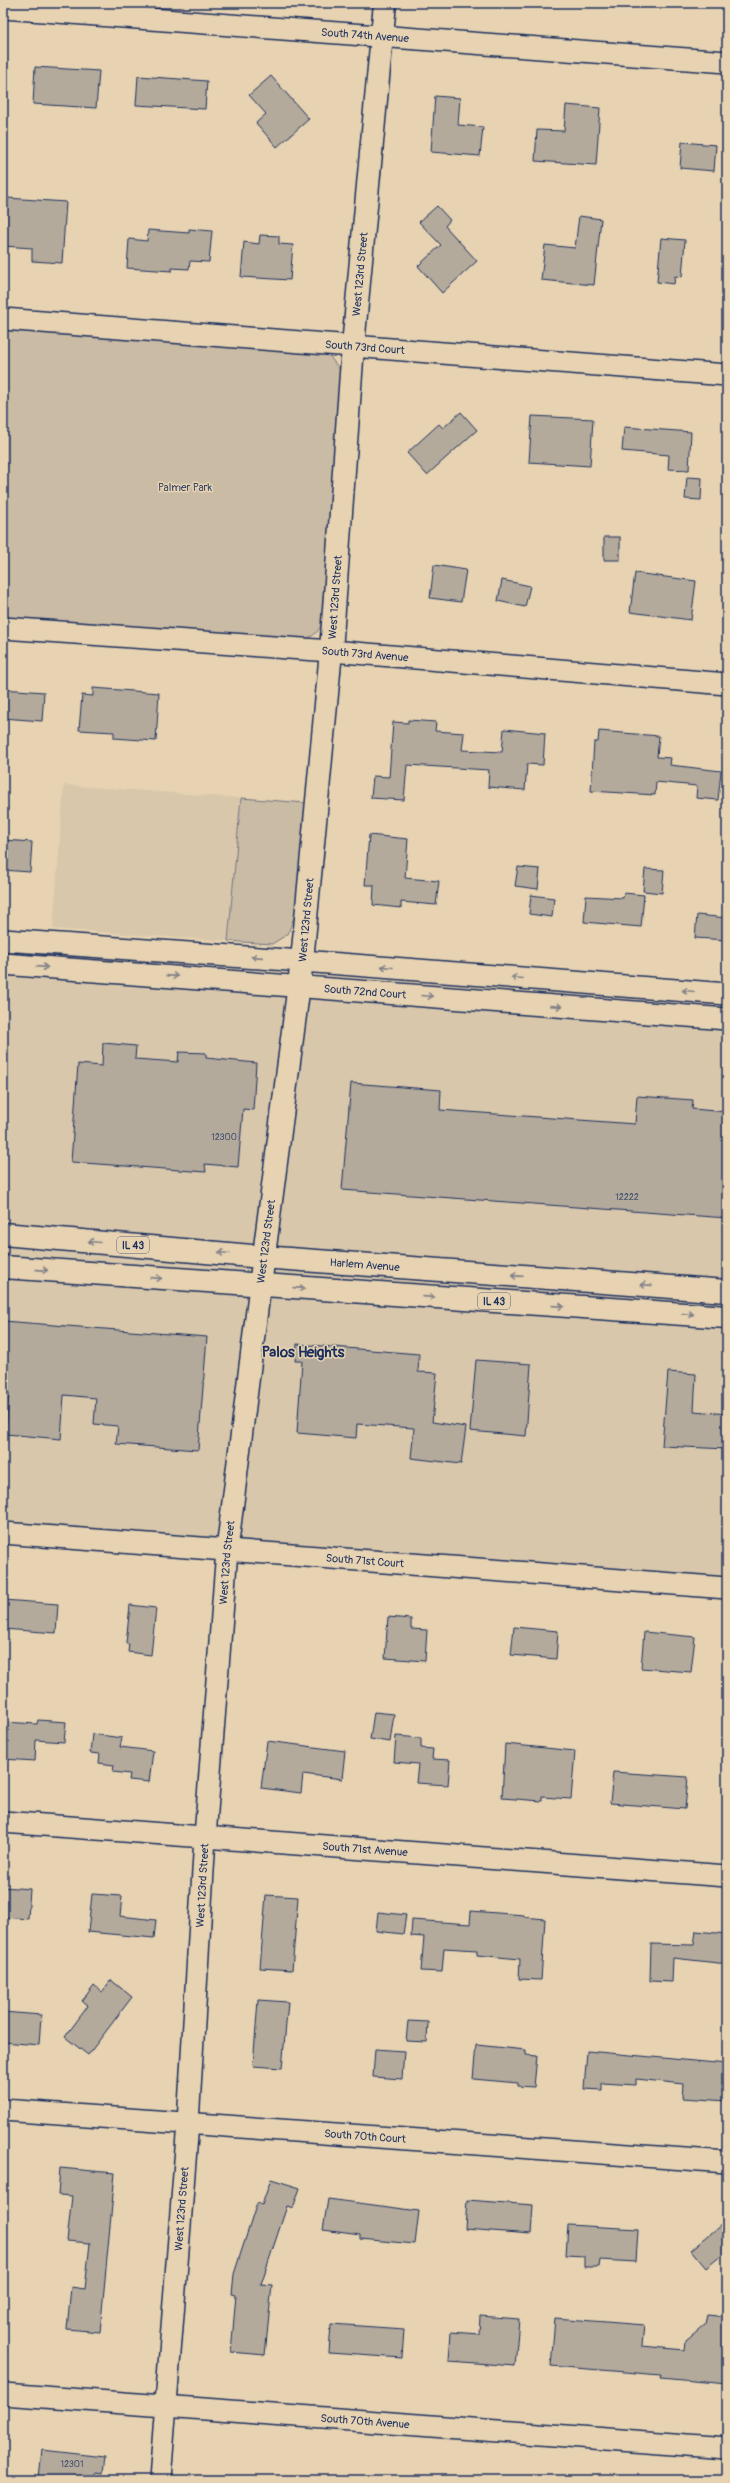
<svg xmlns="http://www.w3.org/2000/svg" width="730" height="2483" viewBox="0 0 730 2483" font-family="Pangolin,sans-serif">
<rect width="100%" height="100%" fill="#e7d3b1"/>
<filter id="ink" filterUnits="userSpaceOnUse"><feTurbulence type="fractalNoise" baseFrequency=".025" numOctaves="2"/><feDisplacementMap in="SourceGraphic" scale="8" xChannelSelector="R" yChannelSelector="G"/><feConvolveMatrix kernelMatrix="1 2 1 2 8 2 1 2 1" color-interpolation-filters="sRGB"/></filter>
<g filter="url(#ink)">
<g fill="#d8c7ab">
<path d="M 64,785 L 241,798 L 228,941 L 53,929 Z"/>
<path d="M 3,972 L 727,1027 L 727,1579 L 3,1526 Z"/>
</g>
<g fill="#cabba5" stroke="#727582">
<path d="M 3,329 L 328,354 L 340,370 L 341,380 L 323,619 C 319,633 314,637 300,640 L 3,619 Z"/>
<path d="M 241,798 L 306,803 L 298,906 L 288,934 L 272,944 L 228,941 Z"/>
</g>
<g fill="#b4aa9c" stroke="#1b2f5e">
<path d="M 35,67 L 99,71 L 96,108 L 33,104 Z"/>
<path d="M 138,76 L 207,81 L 205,109 L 136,105 Z"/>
<path d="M 271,76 L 309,119 L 277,147 L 256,123 L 266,114 L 249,95 Z"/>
<path d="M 435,96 L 460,98 L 458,125 L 483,127 L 480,156 L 431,152 Z"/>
<path d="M 566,105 L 600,108 L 596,165 L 535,161 L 537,130 L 564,131 Z"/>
<path d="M 682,142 L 716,145 L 714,171 L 680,168 Z"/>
<path d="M 7,198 L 66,202 L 62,263 L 32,261 L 32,248 L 3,246 Z"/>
<path d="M 437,206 L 450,220 L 445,226 L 477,261 L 442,293 L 418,266 L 441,245 L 419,222 Z"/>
<path d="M 579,216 L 601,219 L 594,285 L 541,280 L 545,245 L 575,248 Z"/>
<path d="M 189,229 L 212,231 L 209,262 L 190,261 L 189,269 L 172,268 L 172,271 L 127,268 L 129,239 L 147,241 L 148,230 L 189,233 Z"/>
<path d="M 260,235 L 279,236 L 279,244 L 293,245 L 290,280 L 241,277 L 244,242 L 259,244 Z"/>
<path d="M 661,238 L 685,240 L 682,277 L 675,276 L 674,284 L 657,282 Z"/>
<path d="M 461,412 L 477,430 L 427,475 L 407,453 L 439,424 L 443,428 Z"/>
<path d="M 532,416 L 593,419 L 590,466 L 529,462 Z"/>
<path d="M 624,427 L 691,432 L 689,470 L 668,469 L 669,455 L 622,451 Z"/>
<path d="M 687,477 L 702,478 L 701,500 L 685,499 Z"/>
<rect x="604" y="537" width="16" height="23"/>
<path d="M 434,565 L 466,570 L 461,602 L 430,598 Z"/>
<path d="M 635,573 L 696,581 L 691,620 L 630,612 Z"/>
<path d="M 502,580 L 530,586 L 525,607 L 498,601 Z"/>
<path d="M 93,688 L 159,693 L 156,741 L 114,738 L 114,732 L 79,730 L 82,695 L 93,696 Z"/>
<path d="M 3,689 L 44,692 L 42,721 L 3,718 Z"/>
<path d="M 408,720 L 436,722 L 435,731 L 464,733 L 462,750 L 502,752 L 504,729 L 545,733 L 543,765 L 527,764 L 525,790 L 488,787 L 489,770 L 407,765 L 404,800 L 371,798 L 373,776 L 389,777 L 393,722 L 408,723 Z"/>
<path d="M 599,731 L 659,736 L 657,757 L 671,758 L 670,765 L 721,771 L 718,800 L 696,798 L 697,786 L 656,782 L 655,795 L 591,791 L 594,742 L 598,742 Z"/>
<path d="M 369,835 L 408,839 L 405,878 L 439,881 L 436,905 L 401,902 L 401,908 L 373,905 L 374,885 L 365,885 Z"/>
<path d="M 3,840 L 32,842 L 30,872 L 3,870 Z"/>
<path d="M 518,867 L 540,869 L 538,889 L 515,886 Z"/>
<path d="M 645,869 L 664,870 L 662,893 L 643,891 Z"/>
<path d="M 624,893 L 644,895 L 641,927 L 584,922 L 586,896 L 623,898 Z"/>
<path d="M 531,895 L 554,898 L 552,917 L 529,914 Z"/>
<path d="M 697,915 L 727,918 L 727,940 L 695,938 Z"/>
<path d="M 103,1043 L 136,1046 L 135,1059 L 178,1062 L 179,1052 L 206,1053 L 206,1058 L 256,1063 L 253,1110 L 243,1109 L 238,1167 L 205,1164 L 206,1172 L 71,1162 L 78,1064 L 102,1066 Z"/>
<path d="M 351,1083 L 441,1090 L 440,1110 L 635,1124 L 637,1096 L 693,1100 L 692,1109 L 727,1112 L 727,1218 L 342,1190 Z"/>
<path d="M 3,1321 L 207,1337 L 198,1450 L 116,1444 L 118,1426 L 94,1424 L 96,1398 L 64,1395 L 61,1439 L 6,1434 L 9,1393 L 3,1393 Z"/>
<path d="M 297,1344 L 419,1354 L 418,1372 L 437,1373 L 432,1422 L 466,1427 L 461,1464 L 411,1458 L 414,1428 L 357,1424 L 356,1438 L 297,1433 L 302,1361 L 295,1361 Z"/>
<path d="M 476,1360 L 531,1364 L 526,1436 L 470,1431 Z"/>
<path d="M 668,1372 L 696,1374 L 694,1411 L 727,1414 L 727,1449 L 662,1446 Z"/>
<path d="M 3,1600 L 58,1604 L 56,1633 L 3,1629 Z"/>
<path d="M 130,1605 L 156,1608 L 151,1655 L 128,1652 L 129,1644 L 126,1644 Z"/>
<path d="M 388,1617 L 411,1619 L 411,1629 L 427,1630 L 425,1661 L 385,1658 Z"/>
<path d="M 514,1627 L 558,1631 L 556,1659 L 511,1655 Z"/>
<path d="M 644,1632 L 695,1637 L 691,1672 L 641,1668 Z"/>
<path d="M 374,1712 L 394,1714 L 390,1742 L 370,1739 Z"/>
<path d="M 38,1720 L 66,1722 L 64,1742 L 36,1740 L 35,1761 L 3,1759 L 3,1722 L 37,1724 Z"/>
<path d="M 92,1734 L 122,1738 L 120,1747 L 153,1751 L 149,1782 L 129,1780 L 130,1774 L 113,1772 L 114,1765 L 99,1763 L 100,1754 L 90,1753 Z"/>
<path d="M 396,1736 L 421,1738 L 421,1748 L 433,1749 L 432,1759 L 450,1760 L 448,1785 L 416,1783 L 418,1764 L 394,1762 Z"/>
<path d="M 267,1741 L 345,1751 L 342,1779 L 303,1774 L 301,1793 L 261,1788 Z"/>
<path d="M 505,1744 L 575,1751 L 571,1799 L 542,1797 L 542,1801 L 502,1798 Z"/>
<path d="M 613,1772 L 688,1777 L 685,1809 L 610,1803 Z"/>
<path d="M 3,1887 L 30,1889 L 28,1919 L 3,1917 Z"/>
<path d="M 92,1894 L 122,1896 L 120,1916 L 156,1920 L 154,1938 L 88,1932 Z"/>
<path d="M 266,1895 L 298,1897 L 292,1970 L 260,1968 Z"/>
<path d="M 471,1911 L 524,1915 L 524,1917 L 545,1919 L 541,1980 L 519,1979 L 520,1959 L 477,1955 L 477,1950 L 444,1948 L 442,1972 L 421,1971 L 424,1937 L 411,1936 L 412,1920 L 470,1924 Z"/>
<path d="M 378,1912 L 406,1915 L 403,1934 L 376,1931 Z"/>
<path d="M 696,1931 L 727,1934 L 727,1964 L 673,1958 L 672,1982 L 650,1981 L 651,1944 L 694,1945 Z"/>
<path d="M 111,1980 L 132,1997 L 88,2055 L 65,2037 L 88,2006 L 82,2001 L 94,1985 L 102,1992 Z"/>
<path d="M 258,2000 L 288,2002 L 282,2068 L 253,2066 Z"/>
<path d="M 3,2012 L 41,2015 L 39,2045 L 3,2042 Z"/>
<path d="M 408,2021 L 428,2022 L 427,2042 L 406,2041 Z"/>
<path d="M 476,2045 L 526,2050 L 526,2055 L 537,2056 L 534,2087 L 518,2086 L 518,2083 L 473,2079 Z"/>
<path d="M 375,2049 L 404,2051 L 402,2079 L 373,2077 Z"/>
<path d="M 587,2051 L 727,2064 L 727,2101 L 683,2098 L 684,2084 L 636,2079 L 636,2085 L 602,2083 L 602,2090 L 584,2089 Z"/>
<path d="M 60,2168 L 115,2173 L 100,2332 L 67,2329 L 71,2287 L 85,2289 L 90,2243 L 67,2241 L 72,2196 L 58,2195 Z"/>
<path d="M 271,2179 L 300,2188 L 293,2208 L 287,2206 L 261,2284 L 272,2285 L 265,2355 L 231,2352 L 236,2295 L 232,2294 L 234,2274 L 257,2203 L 262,2205 Z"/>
<path d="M 328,2199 L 419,2211 L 415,2244 L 360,2239 L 360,2235 L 323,2230 Z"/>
<path d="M 467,2200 L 533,2205 L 531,2234 L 465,2229 Z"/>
<path d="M 727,2220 L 727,2251 L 706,2268 L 691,2250 Z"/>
<path d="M 568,2225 L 638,2229 L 636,2262 L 600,2260 L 599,2267 L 584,2267 L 584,2256 L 566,2255 Z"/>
<path d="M 707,2315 L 727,2317 L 727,2384 L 660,2378 L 661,2375 L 551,2366 L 555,2318 L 644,2325 L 642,2346 L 685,2350 L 686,2341 L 705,2325 Z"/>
<path d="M 480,2316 L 519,2319 L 515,2366 L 449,2361 L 451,2332 L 479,2334 Z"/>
<path d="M 331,2324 L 404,2329 L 402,2358 L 329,2353 Z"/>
<path d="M 42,2450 L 105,2457 L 103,2473 L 96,2472 L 95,2480 L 39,2478 Z"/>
</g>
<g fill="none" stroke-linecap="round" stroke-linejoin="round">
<g stroke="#1b2f5e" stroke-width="24">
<g id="street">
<path id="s1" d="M 3,8 L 727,62"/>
<path id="s2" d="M 3,319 L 727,375"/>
<path id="s3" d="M 3,628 L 331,651 L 727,684"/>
<path d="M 3,940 L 302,961 L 727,994"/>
<path id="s4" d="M 3,964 L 727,1019"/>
<path id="s5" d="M 3,1533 L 727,1588"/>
<path id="s6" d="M 3,1822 L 727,1876"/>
<path id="s7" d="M 3,2110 L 727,2162"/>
<path id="s8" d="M 3,2394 L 727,2448"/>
<path id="s9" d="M 160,2480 L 188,2123 L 205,1837 L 227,1550 L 260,1286"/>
</g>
</g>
<g stroke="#1b2f5e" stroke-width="25">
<g id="secondary">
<path id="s10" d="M 260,1286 L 302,961 L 331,651 L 353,346 L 385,3"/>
</g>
</g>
<g stroke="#1b2f5e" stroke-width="25">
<g id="primary">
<path id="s11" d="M 3,1234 L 262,1257 L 727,1291"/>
<path d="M 3,1267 L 727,1317"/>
</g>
</g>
<use href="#street" stroke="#e7d3b1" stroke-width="21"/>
<use href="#secondary" stroke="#e7d3b1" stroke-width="22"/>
<use href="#primary" stroke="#e7d3b1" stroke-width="22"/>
</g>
<defs><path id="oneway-shaft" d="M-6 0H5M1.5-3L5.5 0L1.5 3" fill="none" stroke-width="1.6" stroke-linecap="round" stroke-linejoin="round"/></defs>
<g stroke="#818188">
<use href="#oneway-shaft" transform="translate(257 957) rotate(-176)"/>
<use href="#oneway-shaft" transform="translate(42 967) rotate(4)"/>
<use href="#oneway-shaft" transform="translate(387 967) rotate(-175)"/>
<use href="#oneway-shaft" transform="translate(172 976) rotate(4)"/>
<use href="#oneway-shaft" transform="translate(517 978) rotate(-175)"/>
<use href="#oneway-shaft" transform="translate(688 991) rotate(-175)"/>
<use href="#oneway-shaft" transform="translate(427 996) rotate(5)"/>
<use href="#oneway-shaft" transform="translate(556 1006) rotate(4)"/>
<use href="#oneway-shaft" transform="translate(94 1242) rotate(-175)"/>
<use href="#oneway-shaft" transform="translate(224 1253) rotate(-175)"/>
<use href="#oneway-shaft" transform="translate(42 1270) rotate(4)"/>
<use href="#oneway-shaft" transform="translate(517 1276) rotate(-176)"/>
<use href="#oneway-shaft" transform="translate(156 1278) rotate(4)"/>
<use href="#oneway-shaft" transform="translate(646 1285) rotate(-176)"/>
<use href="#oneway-shaft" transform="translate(299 1288) rotate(4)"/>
<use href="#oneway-shaft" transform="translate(429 1297) rotate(4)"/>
<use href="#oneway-shaft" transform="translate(558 1306) rotate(4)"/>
<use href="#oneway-shaft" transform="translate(688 1314) rotate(4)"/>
</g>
</g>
<g text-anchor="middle" stroke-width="3" stroke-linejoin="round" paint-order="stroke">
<g font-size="9" fill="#414e6e">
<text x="224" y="1140">12300</text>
<text x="627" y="1200">12222</text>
<text x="72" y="2467">12301</text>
</g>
<g fill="#e7d3b1" stroke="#586077" stroke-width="1">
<rect x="117" y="1237" width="32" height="16" rx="3"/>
<rect x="478" y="1293" width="32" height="16" rx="3"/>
</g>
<g font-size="10" font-weight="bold" fill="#1b2f5e">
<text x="133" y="1249">IL 43</text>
<text x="494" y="1305">IL 43</text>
</g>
<g font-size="11" fill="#1b2f5e" stroke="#e7d3b1">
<text dy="4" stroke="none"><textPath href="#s1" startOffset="363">South 74th Avenue</textPath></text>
<text dy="4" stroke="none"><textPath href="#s10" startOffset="1017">West 123rd Street</textPath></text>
<text dy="4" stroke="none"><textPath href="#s2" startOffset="363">South 73rd Court</textPath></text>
<text dy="4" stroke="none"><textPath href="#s10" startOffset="693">West 123rd Street</textPath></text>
<text dy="4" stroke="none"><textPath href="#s3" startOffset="363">South 73rd Avenue</textPath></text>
<text dy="4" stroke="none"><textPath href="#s10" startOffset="369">West 123rd Street</textPath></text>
<text dy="4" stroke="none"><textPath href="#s4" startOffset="363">South 72nd Court</textPath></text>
<text dy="4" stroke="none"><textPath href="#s10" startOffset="45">West 123rd Street</textPath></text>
<text dy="4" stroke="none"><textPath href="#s11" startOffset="363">Harlem Avenue</textPath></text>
<text dy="4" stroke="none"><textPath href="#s5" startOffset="363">South 71st Court</textPath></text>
<text dy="4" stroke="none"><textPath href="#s9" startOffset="920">West 123rd Street</textPath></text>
<text dy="4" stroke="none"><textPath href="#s6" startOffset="363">South 71st Avenue</textPath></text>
<text dy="4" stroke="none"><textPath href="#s9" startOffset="596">West 123rd Street</textPath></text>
<text dy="4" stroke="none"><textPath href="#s7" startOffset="363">South 70th Court</textPath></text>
<text dy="4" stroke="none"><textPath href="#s9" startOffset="272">West 123rd Street</textPath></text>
<text dy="4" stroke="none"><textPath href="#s8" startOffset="363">South 70th Avenue</textPath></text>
</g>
<g font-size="11" fill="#354469" stroke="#e7d3b1">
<text x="185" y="491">Palmer Park</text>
</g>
<g font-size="15" font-weight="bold" fill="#1b2f5e" stroke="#e7d3b1">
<text x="303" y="1357">Palos Heights</text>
</g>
</g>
<rect width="730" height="2483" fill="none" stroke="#e7d3b1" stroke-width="16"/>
<rect x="8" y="8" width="714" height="2467" fill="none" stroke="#1b2f5e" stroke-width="1.5" filter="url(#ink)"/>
</svg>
